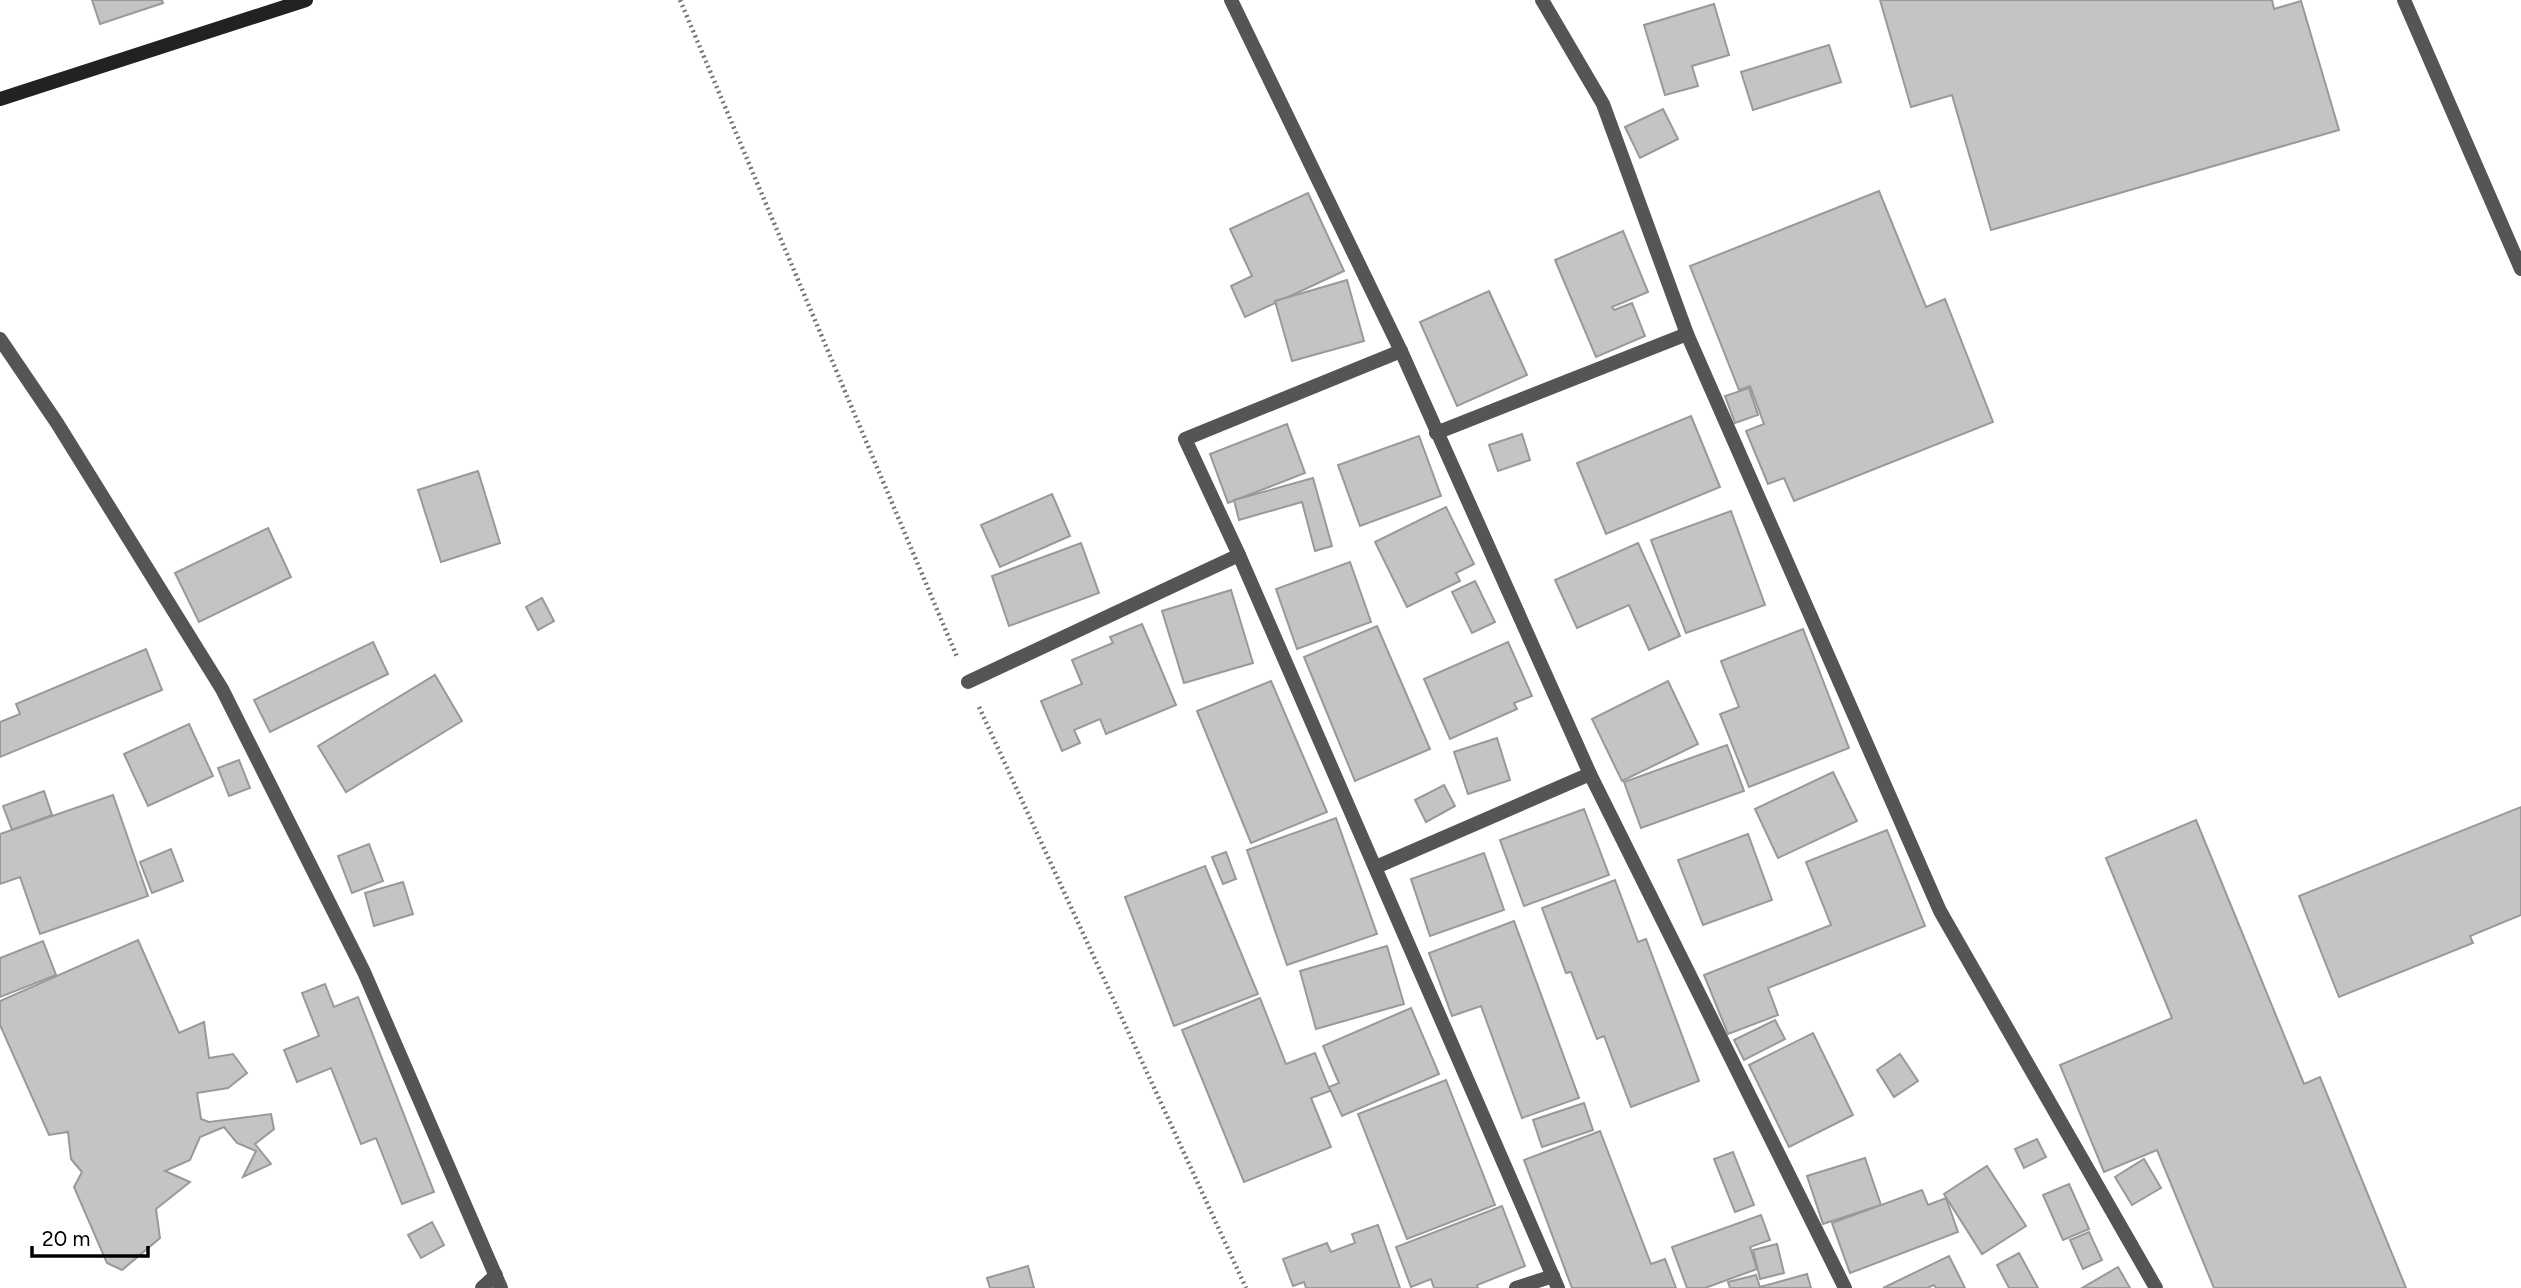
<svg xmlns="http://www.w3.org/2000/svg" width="2521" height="1288" viewBox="0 0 2521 1288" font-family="Figtree,sans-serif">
<rect width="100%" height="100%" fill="#fff"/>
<g fill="#c4c4c4" stroke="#999" stroke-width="2">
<path d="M 92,0 L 162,0 L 163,3 L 100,24 Z"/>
<path d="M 1880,0 L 2272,0 L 2274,9 L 2301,1 L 2339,130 L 1991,230 L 1952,95 L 1911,107 Z"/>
<path d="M 1714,4 L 1729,55 L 1692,66 L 1698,86 L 1665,95 L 1644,25 Z"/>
<path d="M 1829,45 L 1841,82 L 1753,110 L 1741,72 Z"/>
<path d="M 1663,109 L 1678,139 L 1640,158 L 1625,127 Z"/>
<path d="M 1879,191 L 1926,307 L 1945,299 L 1993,422 L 1794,501 L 1784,478 L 1768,484 L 1746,431 L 1764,424 L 1750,386 L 1739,390 L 1690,266 Z"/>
<path d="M 1308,193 L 1344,271 L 1245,317 L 1231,286 L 1252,276 L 1230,229 Z"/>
<path d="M 1623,231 L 1648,292 L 1612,307 L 1614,310 L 1632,303 L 1645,336 L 1596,357 L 1555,260 Z"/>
<path d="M 1347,280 L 1364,341 L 1292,361 L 1275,301 Z"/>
<path d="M 1489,291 L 1527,375 L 1457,406 L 1420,322 Z"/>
<path d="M 1749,388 L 1758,415 L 1735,423 L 1725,396 Z"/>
<path d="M 1691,416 L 1720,487 L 1606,534 L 1577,463 Z"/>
<path d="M 1287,424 L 1305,473 L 1228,503 L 1210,454 Z"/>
<path d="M 1522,434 L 1530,460 L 1498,471 L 1489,445 Z"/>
<path d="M 1419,436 L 1441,496 L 1360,526 L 1338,465 Z"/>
<path d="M 478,471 L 500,543 L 441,562 L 418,490 Z"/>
<path d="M 1313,478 L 1332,546 L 1315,551 L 1302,502 L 1239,520 L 1234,500 Z"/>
<path d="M 1052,494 L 1070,536 L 1000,567 L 981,525 Z"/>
<path d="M 1446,507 L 1474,564 L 1456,573 L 1460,581 L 1407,607 L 1375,542 Z"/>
<path d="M 1731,511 L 1765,605 L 1686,633 L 1651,540 Z"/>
<path d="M 268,528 L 291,577 L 199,622 L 175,573 Z"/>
<path d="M 1081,543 L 1099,593 L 1009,626 L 992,576 Z"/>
<path d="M 1638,543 L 1680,636 L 1649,650 L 1629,605 L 1577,628 L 1555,580 Z"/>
<path d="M 1350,562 L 1371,622 L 1297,649 L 1276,589 Z"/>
<path d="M 1475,581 L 1495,622 L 1472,633 L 1452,592 Z"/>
<path d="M 1231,590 L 1253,663 L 1184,683 L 1162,611 Z"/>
<path d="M 542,598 L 554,621 L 538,630 L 526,607 Z"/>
<path d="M 1142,624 L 1176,705 L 1106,734 L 1100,719 L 1074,730 L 1080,743 L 1062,751 L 1041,701 L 1082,684 L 1072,660 L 1113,643 L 1110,637 Z"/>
<path d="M 1377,626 L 1430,749 L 1355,781 L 1304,657 Z"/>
<path d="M 1803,629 L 1849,748 L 1749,787 L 1720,714 L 1739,707 L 1721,661 Z"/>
<path d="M 373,642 L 388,674 L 270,732 L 254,700 Z"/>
<path d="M 1508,642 L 1532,696 L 1514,703 L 1517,709 L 1450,739 L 1424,679 Z"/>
<path d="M 146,649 L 162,690 L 0,757 L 0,722 L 20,714 L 16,704 Z"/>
<path d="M 435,675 L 462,721 L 346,792 L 318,746 Z"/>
<path d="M 1271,681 L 1327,812 L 1251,843 L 1197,711 Z"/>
<path d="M 1668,681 L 1698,744 L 1622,781 L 1592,719 Z"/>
<path d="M 189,724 L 213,776 L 148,806 L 124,754 Z"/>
<path d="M 1497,738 L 1510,780 L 1468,794 L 1454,752 Z"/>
<path d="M 1727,745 L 1744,791 L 1641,828 L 1624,782 Z"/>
<path d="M 239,760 L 250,788 L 229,796 L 218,768 Z"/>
<path d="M 1833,772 L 1857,821 L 1778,858 L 1755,809 Z"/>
<path d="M 1444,785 L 1455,806 L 1426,822 L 1415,800 Z"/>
<path d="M 44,791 L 52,815 L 12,830 L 3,806 Z"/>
<path d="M 113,795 L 148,896 L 40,934 L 20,877 L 0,884 L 0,834 Z"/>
<path d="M 2521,807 L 2521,915 L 2470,936 L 2473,943 L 2339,997 L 2299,896 Z"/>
<path d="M 1584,809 L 1609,875 L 1524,906 L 1500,840 Z"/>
<path d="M 1336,818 L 1377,934 L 1287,965 L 1247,850 Z"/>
<path d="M 2196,820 L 2304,1084 L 2320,1077 L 2406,1288 L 2214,1288 L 2157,1150 L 2104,1172 L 2060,1065 L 2172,1018 L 2106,858 Z"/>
<path d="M 1887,830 L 1925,926 L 1768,988 L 1778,1015 L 1728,1034 L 1704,975 L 1831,925 L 1806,862 Z"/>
<path d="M 1748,834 L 1772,900 L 1703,925 L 1678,860 Z"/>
<path d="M 369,844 L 383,881 L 352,893 L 338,856 Z"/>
<path d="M 171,849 L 183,881 L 152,893 L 140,862 Z"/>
<path d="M 1226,852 L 1236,879 L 1223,884 L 1212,857 Z"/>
<path d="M 1484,853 L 1504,910 L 1430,936 L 1411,879 Z"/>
<path d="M 1205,866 L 1258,994 L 1174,1026 L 1125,897 Z"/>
<path d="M 1615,880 L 1638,942 L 1646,939 L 1699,1081 L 1631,1107 L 1604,1036 L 1597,1039 L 1571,972 L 1566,973 L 1542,908 Z"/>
<path d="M 403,882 L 413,914 L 374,926 L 365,893 Z"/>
<path d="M 1514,921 L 1579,1098 L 1522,1118 L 1481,1006 L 1452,1016 L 1429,953 Z"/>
<path d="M 138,940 L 179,1033 L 204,1022 L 209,1058 L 233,1054 L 247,1073 L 228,1088 L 197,1093 L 201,1119 L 209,1122 L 271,1114 L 274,1129 L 255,1144 L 271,1164 L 243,1177 L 256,1151 L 237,1143 L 224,1127 L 200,1137 L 190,1160 L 165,1171 L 190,1182 L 156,1209 L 160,1238 L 122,1270 L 107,1263 L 74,1187 L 82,1172 L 71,1159 L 68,1132 L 49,1135 L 0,1025 L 0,1001 Z"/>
<path d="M 43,941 L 56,975 L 0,997 L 0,958 Z"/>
<path d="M 1387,946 L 1404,1004 L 1316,1029 L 1300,971 Z"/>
<path d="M 325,984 L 334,1007 L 358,997 L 434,1192 L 402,1204 L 376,1138 L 361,1144 L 331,1068 L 297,1082 L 284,1050 L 319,1036 L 302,993 Z"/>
<path d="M 1260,998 L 1286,1064 L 1315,1053 L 1330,1091 L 1311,1098 L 1331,1147 L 1244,1182 L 1182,1030 Z"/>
<path d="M 1411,1008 L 1439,1074 L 1342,1116 L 1329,1087 L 1339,1083 L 1323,1046 Z"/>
<path d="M 1775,1020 L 1785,1039 L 1744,1060 L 1734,1040 Z"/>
<path d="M 1813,1033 L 1853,1115 L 1789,1147 L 1749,1065 Z"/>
<path d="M 1900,1054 L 1918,1081 L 1894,1097 L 1877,1070 Z"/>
<path d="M 1446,1080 L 1495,1205 L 1407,1239 L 1358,1114 Z"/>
<path d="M 1584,1103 L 1593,1130 L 1542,1147 L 1533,1120 Z"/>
<path d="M 1600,1131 L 1651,1264 L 1665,1259 L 1676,1288 L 1572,1288 L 1524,1160 Z"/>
<path d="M 2037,1139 L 2046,1157 L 2024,1168 L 2015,1149 Z"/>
<path d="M 1733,1152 L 1754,1205 L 1735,1212 L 1714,1159 Z"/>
<path d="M 1865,1158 L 1881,1205 L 1823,1224 L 1807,1176 Z"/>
<path d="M 2144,1159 L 2161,1188 L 2132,1205 L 2115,1177 Z"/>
<path d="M 1987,1166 L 2026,1226 L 1982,1254 L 1944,1194 Z"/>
<path d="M 2069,1184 L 2089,1229 L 2063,1240 L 2043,1195 Z"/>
<path d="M 1922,1190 L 1928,1205 L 1946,1198 L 1958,1232 L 1850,1273 L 1832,1223 Z"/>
<path d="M 1502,1206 L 1525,1266 L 1477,1285 L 1478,1288 L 1434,1288 L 1431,1279 L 1411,1287 L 1396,1247 Z"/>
<path d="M 1761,1215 L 1770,1240 L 1750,1247 L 1757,1269 L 1705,1288 L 1687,1288 L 1672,1247 Z"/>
<path d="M 432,1222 L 444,1245 L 421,1258 L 408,1235 Z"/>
<path d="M 1378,1225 L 1400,1288 L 1306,1288 L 1304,1282 L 1293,1286 L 1283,1259 L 1327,1243 L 1331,1252 L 1355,1243 L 1352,1234 Z"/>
<path d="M 2089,1232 L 2102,1260 L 2083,1269 L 2070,1240 Z"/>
<path d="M 1777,1244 L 1784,1273 L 1760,1279 L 1753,1250 Z"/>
<path d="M 2019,1253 L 2038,1288 L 2009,1288 L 1997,1265 Z"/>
<path d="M 1949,1256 L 1965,1288 L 1936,1288 L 1934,1285 L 1927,1288 L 1883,1288 Z"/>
<path d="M 1028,1266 L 1034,1288 L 990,1288 L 987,1278 Z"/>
<path d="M 2118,1267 L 2130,1288 L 2082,1288 Z"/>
<path d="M 1807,1274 L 1811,1288 L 1730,1288 L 1728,1282 L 1756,1275 L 1760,1287 Z"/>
</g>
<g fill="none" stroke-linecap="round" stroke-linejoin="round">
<g stroke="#777" stroke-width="4.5" stroke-dasharray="2 3.5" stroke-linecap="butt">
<path d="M 680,0 L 957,657"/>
<path d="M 979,707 L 1246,1288"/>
</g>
<g stroke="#555" stroke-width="14">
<path d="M 2404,0 L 2521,269"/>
<path d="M 482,1288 L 496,1275"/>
</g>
<g stroke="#555" stroke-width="14">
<path d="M 1231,0 L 1401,351 L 1590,774 L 1845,1288"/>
<path d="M 1542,0 L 1603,104 L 1687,334 L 1940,911 L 2156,1288"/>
<path d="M 0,339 L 57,423 L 222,689 L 364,972 L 501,1288"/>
<path d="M 1401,351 L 1185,439 L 1239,555 L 1558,1288"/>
<path d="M 1436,433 L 1687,334"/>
<path d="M 968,682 L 1239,555"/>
<path d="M 1376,867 L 1590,774"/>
<path d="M 1516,1288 L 1553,1276"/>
</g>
<path stroke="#222" stroke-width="14" d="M 0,99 L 306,0"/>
</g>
<path d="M32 1246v10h116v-10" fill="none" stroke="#000000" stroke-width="3.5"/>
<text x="42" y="1246" font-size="21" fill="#000000" stroke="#ffffff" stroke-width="5" paint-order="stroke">20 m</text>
</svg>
